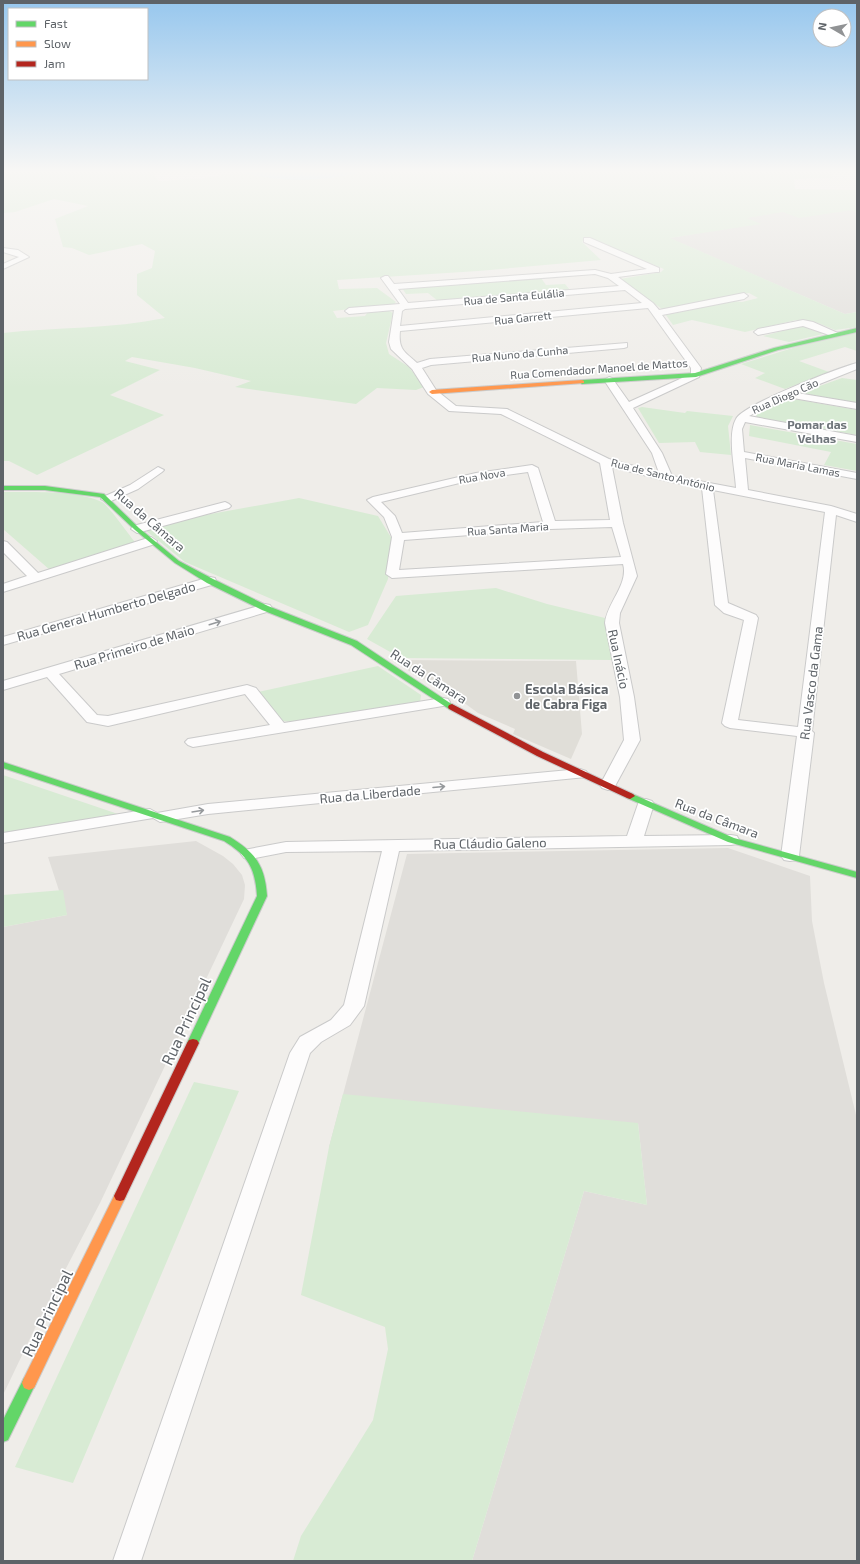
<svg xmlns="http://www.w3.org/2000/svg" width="860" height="1564" viewBox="0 0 860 1564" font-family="'Exo 2',sans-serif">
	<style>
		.industrial { fill: #e0deda }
		.education { fill: #e0ded8 }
		.green { fill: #d8ebd4 }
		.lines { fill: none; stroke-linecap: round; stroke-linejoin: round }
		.river { fill: #bee4f8; fill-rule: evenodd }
		.street-casing { stroke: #cacaca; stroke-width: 2 }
		.fast-casing { stroke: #cbcbcb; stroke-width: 2 }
		.slow-casing { stroke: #cbcbcb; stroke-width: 2 }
		.jam-casing { stroke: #cbcbcb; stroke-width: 2 }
		.street { fill: #fdfcfc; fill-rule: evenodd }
		.fast { fill: #63d668; fill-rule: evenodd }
		.slow { fill: #ff974d; fill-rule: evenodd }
		.jam { fill: #b3261e; fill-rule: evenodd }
		.oneway { stroke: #96999c }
		.poi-dot { fill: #919395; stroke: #fff; stroke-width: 1.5 }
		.labels { text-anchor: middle; stroke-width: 3.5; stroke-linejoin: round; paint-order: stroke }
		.far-street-label { font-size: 11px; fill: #5e6368; stroke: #fff }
		.far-neighbourhood-label { font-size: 12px; font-weight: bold; fill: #6f757a; stroke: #fff }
		.street-label { font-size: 13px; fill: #5e6368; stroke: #fff }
		.poi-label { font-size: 13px; font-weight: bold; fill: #5e6368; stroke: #fff; text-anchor: start }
		.near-street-label { font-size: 16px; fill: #5e6368; stroke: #fff }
	</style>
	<rect width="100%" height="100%" fill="#efede9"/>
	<path class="industrial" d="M 777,209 L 852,210 L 857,212 L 857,312 L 845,314 L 669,238 L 749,225 L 727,216 Z
		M 196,841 L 223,856 L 233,864 L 242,875 L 245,885 L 244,899 L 100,1203 L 36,1326 L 3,1395 L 3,927 L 67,915 L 48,857 Z
		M 728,848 L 810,876 L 812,921 L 824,983 L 857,1119 L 857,1561 L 472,1561 L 584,1191 L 647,1205 L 638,1123 L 329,1147 L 407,854 Z"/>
	<path class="education" d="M 393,660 L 576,661 L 582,734 L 571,759 L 513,734 L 515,729 L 478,713 L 433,680 L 421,679 Z"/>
	<path class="green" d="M 3,170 L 152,170 L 158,181 L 199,179 L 244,171 L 242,170 L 828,170 L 833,178 L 794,179 L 795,189 L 857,190 L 857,212 L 852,210 L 799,218 L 783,212 L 747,218 L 761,224 L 670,238 L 845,314 L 857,312 L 857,327 L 835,330 L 818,323 L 796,320 L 745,332 L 692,320 L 673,325 L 666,315 L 734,301 L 742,302 L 758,298 L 749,293 L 662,309 L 620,279 L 661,272 L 664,269 L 587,238 L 582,242 L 601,260 L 478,271 L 337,280 L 339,289 L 377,288 L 396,302 L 394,304 L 333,311 L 337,318 L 365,316 L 368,312 L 389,311 L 393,313 L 386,343 L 389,354 L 409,367 L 424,387 L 416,390 L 377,388 L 356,404 L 235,387 L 251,381 L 195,368 L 132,357 L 125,361 L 160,370 L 110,395 L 164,415 L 37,475 L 9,461 L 3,461 L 3,333 C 57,327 112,329 165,318 L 137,295 L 137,274 L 152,268 L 155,251 L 142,244 L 89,255 L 72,248 L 63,247 L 55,219 L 88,206 L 54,199 L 15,212 L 3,213 Z
		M 541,278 L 546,285 L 565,284 L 570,290 L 438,301 L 428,293 L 406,294 L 402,288 Z
		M 801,326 L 806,326 L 823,334 L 789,342 L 763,336 Z
		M 857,333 L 857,351 L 845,347 L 799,361 L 829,372 L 785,389 L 755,378 L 765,373 L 741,364 L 796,347 Z
		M 842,378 L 857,380 L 857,403 L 806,394 L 803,392 Z
		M 788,398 L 857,410 L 857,435 L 757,417 L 756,415 Z
		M 642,407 L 685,413 L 687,411 L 733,416 L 728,426 L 731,455 L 700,452 L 695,442 L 659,443 L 638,408 Z
		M 750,425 L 857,444 L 857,471 L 824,465 L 831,452 L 749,436 Z
		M 3,492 C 31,492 77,490 102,502 C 108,505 129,535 135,542 L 50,570 L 3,529 Z
		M 299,498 L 378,516 L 392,539 L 388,579 L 368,625 L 349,632 L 185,562 L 145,530 L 183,519 Z
		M 496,588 L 547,604 L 605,618 L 612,660 L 401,658 L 367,639 L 396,596 Z
		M 378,666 L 421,695 L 420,703 L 294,722 L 282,721 L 258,692 Z
		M 3,775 L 118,814 L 3,833 Z
		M 63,890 L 67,915 L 3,927 L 3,895 Z
		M 194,1082 L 239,1091 L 73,1483 L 15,1467 Z
		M 343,1094 L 638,1123 L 647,1205 L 584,1191 L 472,1561 L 293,1561 L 301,1536 L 373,1420 L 388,1349 L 385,1327 L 301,1295 L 329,1147 Z"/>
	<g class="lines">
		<path class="river" d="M 243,170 L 359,170 L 358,173 C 321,182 281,182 244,173 Z"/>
		<defs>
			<path id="street" d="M 584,238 L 590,238 L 659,268 L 659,272 L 656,272 L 618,277 L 653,303 L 659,310 L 744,293 L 748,296 L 744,299 L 662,315 L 701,368 L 699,377 L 633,408 L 662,453 L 672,476 L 736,488 C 735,469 727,435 736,419 C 742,405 838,368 857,363 L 857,369 L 797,393 L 857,403 L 857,409 L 787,397 L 749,416 L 857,436 L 857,442 L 745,422 L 742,429 L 744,452 L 857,473 L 857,479 L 745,458 L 748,490 L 831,506 L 857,514 L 857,522 L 836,515 L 812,731 L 814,733 L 799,856 L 796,860 L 790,861 L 784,860 L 781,856 L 797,736 L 730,728 L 725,726 L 722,723 L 744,620 L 724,613 L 715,605 L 702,488 L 667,481 L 612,467 L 623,523 L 637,576 L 620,613 L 619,623 L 634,697 L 640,740 L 614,788 L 608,790 L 602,788 L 600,785 L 624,740 L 620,697 L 605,623 C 607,603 629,584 623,564 L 392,578 L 386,574 L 392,537 L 384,517 L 367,500 L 373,497 L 476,473 L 532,465 L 538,468 L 555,521 L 610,520 L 600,463 L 501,414 L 449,411 L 428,394 L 412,369 L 391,349 L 389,342 L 394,310 L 349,314 L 345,311 L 349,308 L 400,304 L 381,278 L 385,276 L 388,276 L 394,284 L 595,270 L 611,274 L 647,269 L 584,242 ZM 595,274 L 608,278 L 619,286 L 408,303 L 398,289 ZM 625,290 L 642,303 L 400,326 L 402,311 L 405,309 ZM 648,308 L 691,368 L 691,374 L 629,402 L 612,378 L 609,377 L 604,380 L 652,453 L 659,473 L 609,459 L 507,409 L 456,406 L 436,390 L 422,368 L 431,365 L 624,348 L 627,347 L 627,343 L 430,359 L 417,363 C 405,352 398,350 400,331 ZM 528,472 L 543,522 L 402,533 L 395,516 L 381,502 L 476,479 ZM 713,490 L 825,512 L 798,727 L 738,720 L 758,618 L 756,615 L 728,603 ZM 612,527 L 621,557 L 399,570 L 404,540 L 550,529 Z
				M 3,248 L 18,250 L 29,257 L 3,269 L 3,264 L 19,257 L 3,252 Z
				M 803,320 L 813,322 L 840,334 L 835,337 L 803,326 L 758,335 L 754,332 L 758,329 Z
				M 158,467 L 164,470 L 162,472 L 138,489 L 111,501 L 107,502 L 101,499 L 103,497 L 130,485 Z
				M 225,502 L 229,504 L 231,506 L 229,508 L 137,533 L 131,529 L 133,526 Z
				M 151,537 L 157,541 L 155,544 L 3,592 L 3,584 L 27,576 L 3,552 L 3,541 L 7,542 L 38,573 Z
				M 210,577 L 215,578 L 216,581 L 215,584 L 3,645 L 3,637 Z
				M 265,604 L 270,605 L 272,608 L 270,611 L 59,674 L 97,715 L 108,716 L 247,685 L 256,688 L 284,723 L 443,698 L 448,699 L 450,702 L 448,705 L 443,706 L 193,747 L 188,745 L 185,742 L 188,739 L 270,725 L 245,694 L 108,726 L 87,722 L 47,677 L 3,690 L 3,681 Z
				M 580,769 L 586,771 L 588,774 L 586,777 L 208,814 L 160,822 L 153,818 L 3,843 L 3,833 L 150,809 L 157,813 L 208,804 Z
				M 646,799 L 652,801 L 654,804 L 644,836 L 731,835 L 737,836 L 739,840 L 737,844 L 731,845 L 399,851 L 364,1006 L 350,1025 L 321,1042 L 310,1053 L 141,1561 L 113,1561 L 290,1053 L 300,1037 L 331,1020 L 344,1005 L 382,851 L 286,852 L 250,859 L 244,858 L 241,854 L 244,850 L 286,842 L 627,836 L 638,804 L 640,801 Z"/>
			<path id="fast" d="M 857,328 L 857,332 L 778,350 L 696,377 L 582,384 L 579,382 L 582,380 L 695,373 L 774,348 Z
				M 3,486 L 45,486 L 104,494 L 139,528 L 179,561 L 213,579 L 268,606 L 357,641 L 456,707 L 455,709 L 449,709 L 351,645 L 262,610 L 207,583 L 175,563 L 135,530 L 100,497 L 45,490 L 3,490 Z
				M 3,762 L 230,837 C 256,853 265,866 267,896 L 197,1046 L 193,1047 L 189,1046 L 187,1043 L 257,896 C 255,867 248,856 224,841 L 3,768 Z
				M 630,793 L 734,838 L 857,872 L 857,878 L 728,842 L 627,798 L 625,796 L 627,794 Z
				M 29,1376 L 34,1378 L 36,1383 L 8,1440 L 3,1442 L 3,1420 L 24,1378 Z"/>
			<path id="slow" d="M 582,380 L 584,381 L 584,383 L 432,394 L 429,392 L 432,390 Z
				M 120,1191 L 124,1192 L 126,1196 L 34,1388 L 29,1390 L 24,1388 L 22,1383 L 24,1378 L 116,1192 Z"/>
			<path id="jam" d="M 452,704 L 543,752 L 633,794 L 635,796 L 630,799 L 627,798 L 537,756 L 449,709 L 448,707 L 449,705 Z
				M 193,1039 L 197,1040 L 199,1043 L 126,1196 L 124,1200 L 120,1201 L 116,1200 L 114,1196 L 187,1043 L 189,1040 Z"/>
		</defs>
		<use href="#street" class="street-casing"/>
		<use href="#fast" class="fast-casing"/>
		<use href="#slow" class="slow-casing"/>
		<use href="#jam" class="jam-casing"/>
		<use href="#street" class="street"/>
		<use href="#fast" class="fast"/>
		<use href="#slow" class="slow"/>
		<use href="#jam" class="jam"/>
	</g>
	<defs><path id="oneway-shaft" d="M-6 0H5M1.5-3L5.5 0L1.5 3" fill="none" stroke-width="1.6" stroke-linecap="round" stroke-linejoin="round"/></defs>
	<g class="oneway">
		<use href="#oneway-shaft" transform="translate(215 623) rotate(-17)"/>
		<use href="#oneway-shaft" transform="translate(439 787) rotate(-5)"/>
		<use href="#oneway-shaft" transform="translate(198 811) rotate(-9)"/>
	</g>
	<linearGradient id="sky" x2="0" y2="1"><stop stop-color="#97c7ee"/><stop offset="0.44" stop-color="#f8f7f5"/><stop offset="1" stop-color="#f8f7f5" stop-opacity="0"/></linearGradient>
	<rect width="860" height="389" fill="url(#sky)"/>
	<circle class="poi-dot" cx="517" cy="696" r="4"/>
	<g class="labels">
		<g class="far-street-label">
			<text transform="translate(514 297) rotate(-5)" y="4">Rua de Santa Eulália</text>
			<text transform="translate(523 318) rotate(-6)" y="4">Rua Garrett</text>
			<text transform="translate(520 354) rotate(-5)" y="4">Rua Nuno da Cunha</text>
			<text transform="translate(599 369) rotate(-4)" y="4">Rua Comendador Manoel de Mattos</text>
			<text transform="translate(785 396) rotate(-24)" y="4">Rua Diogo Cão</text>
			<text transform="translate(798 465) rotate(11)" y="4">Rua Maria Lamas</text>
			<text transform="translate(663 475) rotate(14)" y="4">Rua de Santo António</text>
			<text transform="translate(482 476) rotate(-10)" y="4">Rua Nova</text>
			<text transform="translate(508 529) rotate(-4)" y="4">Rua Santa Maria</text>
		</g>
		<g class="far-neighbourhood-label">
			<text x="817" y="429">Pomar das<tspan x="817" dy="14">Velhas</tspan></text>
		</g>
		<g class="street-label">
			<text transform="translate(150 520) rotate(41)" y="5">Rua da Câmara</text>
			<text transform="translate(106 611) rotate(-16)" y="5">Rua General Humberto Delgado</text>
			<text transform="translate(134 647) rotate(-17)" y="5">Rua Primeiro de Maio</text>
			<text transform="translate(619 659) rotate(78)" y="5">Rua Inácio</text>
			<text transform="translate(429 676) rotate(33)" y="5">Rua da Câmara</text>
			<text transform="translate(811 683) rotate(-83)" y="5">Rua Vasco da Gama</text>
			<text transform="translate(370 794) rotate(-5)" y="5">Rua da Liberdade</text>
			<text transform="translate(717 818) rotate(21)" y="5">Rua da Câmara</text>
			<text transform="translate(490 843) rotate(-1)" y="5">Rua Cláudio Galeno</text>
		</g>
		<g class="poi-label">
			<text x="525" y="694">Escola Básica<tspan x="525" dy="15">de Cabra Figa</tspan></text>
		</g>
		<g class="near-street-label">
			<text transform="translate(186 1021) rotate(-65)" y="6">Rua Principal</text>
			<text transform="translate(47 1313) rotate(-64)" y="6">Rua Principal</text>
		</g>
	</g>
	<rect width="860" height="1564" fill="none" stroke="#5e6368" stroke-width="8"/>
	<rect x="8" y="8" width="140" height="72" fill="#ffffff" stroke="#bfc1c3"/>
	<rect x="16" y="21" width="20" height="6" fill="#63d668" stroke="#bfc1c3"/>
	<text x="44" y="28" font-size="12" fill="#5e6368">Fast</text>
	<rect x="16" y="41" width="20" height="6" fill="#ff974d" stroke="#bfc1c3"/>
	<text x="44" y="48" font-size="12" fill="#5e6368">Slow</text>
	<rect x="16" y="61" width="20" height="6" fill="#b3261e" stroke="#bfc1c3"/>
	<text x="44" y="68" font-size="12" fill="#5e6368">Jam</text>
	<g transform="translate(832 28) rotate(279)"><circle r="19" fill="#ffffff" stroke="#bfc1c3"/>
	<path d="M0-3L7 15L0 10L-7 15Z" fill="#919395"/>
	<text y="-6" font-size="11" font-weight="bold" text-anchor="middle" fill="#5e6368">N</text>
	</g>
</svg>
